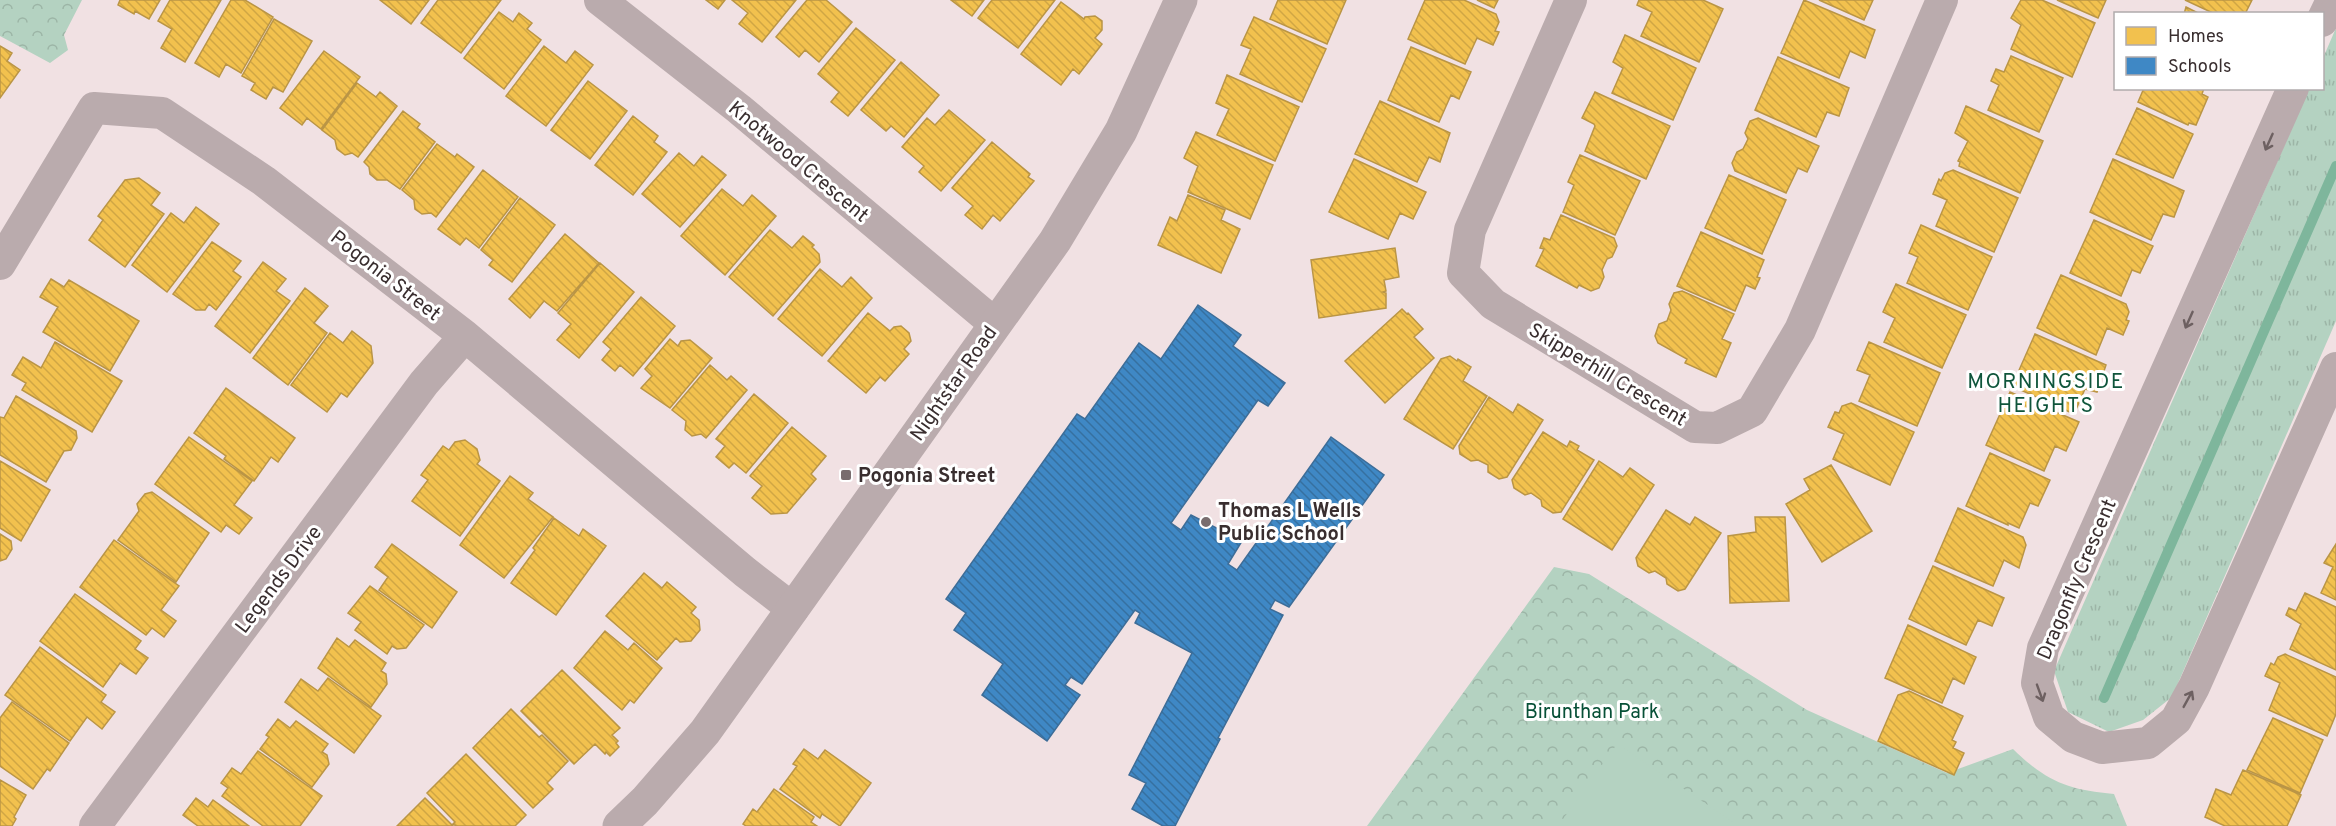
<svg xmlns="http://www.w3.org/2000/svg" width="2336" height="826" viewBox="0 0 2336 826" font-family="Overpass,sans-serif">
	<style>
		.grass { fill: url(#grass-tufts) }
		.forest { fill: url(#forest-crowns) }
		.garden { fill: #b4d2c1 }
		.homes { fill: url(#homes-back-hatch); stroke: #ba9545; stroke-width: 1.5 }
		.schools { fill: url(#schools-back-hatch); stroke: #3d6d98; stroke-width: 1.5 }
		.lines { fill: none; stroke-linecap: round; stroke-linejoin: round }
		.stream { stroke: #7eb69c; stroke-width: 10 }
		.minor { stroke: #baabad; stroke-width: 32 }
		.tertiary { stroke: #baabad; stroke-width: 33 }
		.oneway { stroke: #6d6061 }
		.poi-dot { fill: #796d6e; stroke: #fff; stroke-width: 2 }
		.labels { text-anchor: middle; stroke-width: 6; stroke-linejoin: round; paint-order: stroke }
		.street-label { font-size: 20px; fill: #392e2f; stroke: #fff }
		.poi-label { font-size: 20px; font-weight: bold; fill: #392e2f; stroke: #fff; text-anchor: start }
		.park-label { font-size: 20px; fill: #075037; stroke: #fff }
		.neighbourhood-label { font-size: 21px; letter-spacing: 1.5px; fill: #0f553b; stroke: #fff }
	</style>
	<defs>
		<pattern id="grass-tufts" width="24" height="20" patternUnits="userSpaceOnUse" patternTransform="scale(1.5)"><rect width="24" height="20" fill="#b4d2c1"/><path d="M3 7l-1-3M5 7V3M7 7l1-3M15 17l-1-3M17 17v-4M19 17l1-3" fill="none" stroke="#9cb5a6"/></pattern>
		<pattern id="forest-crowns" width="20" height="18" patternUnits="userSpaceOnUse" patternTransform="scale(1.5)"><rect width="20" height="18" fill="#b4d2c1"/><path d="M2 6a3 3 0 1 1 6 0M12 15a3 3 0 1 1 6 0" fill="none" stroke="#9cb5a6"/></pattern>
		<pattern id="homes-back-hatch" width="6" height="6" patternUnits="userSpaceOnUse" patternTransform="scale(1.5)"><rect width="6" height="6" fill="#f2c14e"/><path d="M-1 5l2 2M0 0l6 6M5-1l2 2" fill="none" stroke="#d0a644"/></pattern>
		<pattern id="schools-back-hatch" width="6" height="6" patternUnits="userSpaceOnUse" patternTransform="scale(1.5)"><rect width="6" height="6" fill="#3f88c5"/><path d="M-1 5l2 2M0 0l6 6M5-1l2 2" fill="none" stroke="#3670a0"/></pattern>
	</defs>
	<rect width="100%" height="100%" fill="#f1e1e3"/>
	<path class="grass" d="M 2336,28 L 2336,321 L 2172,697 L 2143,720 L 2109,732 L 2068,712 L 2054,671 L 2309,89 L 2322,88 L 2323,58 Z"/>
	<path class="forest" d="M 0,0 L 82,0 L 64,35 L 68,50 L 50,63 L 0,36 Z
		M 1554,567 L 1589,574 L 1807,710 L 1947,773 L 2013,749 C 2047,782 2068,790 2114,794 L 2127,826 L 1367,826 Z"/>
	<path class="garden" d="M 1617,744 L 1739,826 L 1558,826 Z"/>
	<path class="homes" d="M 120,0 L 160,0 L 149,19 L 135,11 L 134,14 L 118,5 Z
		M 170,0 L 221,0 L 185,62 L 161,48 L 172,29 L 158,21 Z
		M 231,0 L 245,0 L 273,17 L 241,73 L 226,64 L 219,77 L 195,63 Z
		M 380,0 L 429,0 L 411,24 Z
		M 438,0 L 501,0 L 461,53 L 421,23 Z
		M 706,0 L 725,0 L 718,9 Z
		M 732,0 L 796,0 L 762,42 L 739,24 L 748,13 Z
		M 807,0 L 826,0 L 852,22 L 819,62 L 805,50 L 799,57 L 776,37 Z
		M 951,0 L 984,0 L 972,16 Z
		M 992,0 L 1055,0 L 1018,48 L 978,18 Z
		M 1278,0 L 1346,0 L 1327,44 L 1270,19 Z
		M 1425,0 L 1464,0 L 1496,14 L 1499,22 L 1495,31 L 1499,32 L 1493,45 L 1477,38 L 1465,64 L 1408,39 Z
		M 1477,0 L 1498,0 L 1494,8 Z
		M 1639,0 L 1703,0 L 1723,9 L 1699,62 L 1641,36 L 1652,12 L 1637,5 Z
		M 1804,0 L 1875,30 L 1865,58 L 1850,51 L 1839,78 L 1781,53 Z
		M 1819,0 L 1873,0 L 1864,20 Z
		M 2021,0 L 2042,0 L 2095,23 L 2072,77 L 2011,49 L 2021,25 L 2011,18 Z
		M 2057,0 L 2106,0 L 2098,18 Z
		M 2185,0 L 2252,0 L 2245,14 L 2215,14 Z
		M 1061,2 L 1084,19 L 1085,17 L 1095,16 L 1102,21 L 1102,30 L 1095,38 L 1102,44 L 1079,74 L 1073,69 L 1061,85 L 1021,54 Z
		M 2186,7 L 2200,14 L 2184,14 Z
		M 499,12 L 513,22 L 519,13 L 532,23 L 527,29 L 541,40 L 504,89 L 464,58 Z
		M 1254,17 L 1326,49 L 1302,102 L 1240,74 L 1251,49 L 1241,45 Z
		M 274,19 L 312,41 L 283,92 L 273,87 L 266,99 L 251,90 L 255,83 L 242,76 Z
		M 856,28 L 895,60 L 848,116 L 831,102 L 839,92 L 818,74 Z
		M 1625,35 L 1696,68 L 1673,120 L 1612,93 L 1623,68 L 1613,62 Z
		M 0,46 L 12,53 L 7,61 L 20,70 L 0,98 Z
		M 544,46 L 566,63 L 575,51 L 593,65 L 546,126 L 506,96 Z
		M 1411,47 L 1471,72 L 1459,99 L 1451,95 L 1439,122 L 1388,100 Z
		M 324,51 L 360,77 L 321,129 L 307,118 L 302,125 L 280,108 Z
		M 2011,56 L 2063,78 L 2039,132 L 1988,110 L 1999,85 L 1991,81 L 1996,69 L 2004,72 Z
		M 1778,57 L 1849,88 L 1839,116 L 1827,112 L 1816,137 L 1755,110 Z
		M 901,62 L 939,95 L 904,137 L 891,126 L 886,131 L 861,110 Z
		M 1227,75 L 1299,107 L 1275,161 L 1217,135 L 1229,109 L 1216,103 Z
		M 588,81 L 627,111 L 590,159 L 551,130 Z
		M 357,83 L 376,97 L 380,92 L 397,106 L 358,157 L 352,153 L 345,155 L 337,149 L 335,140 L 322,130 Z
		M 2144,88 L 2204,88 L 2202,94 L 2208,97 L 2196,125 L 2189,123 L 2188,125 L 2138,102 Z
		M 1595,92 L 1670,126 L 1646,179 L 1585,151 L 1595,126 L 1594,124 L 1582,118 Z
		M 1380,101 L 1450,133 L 1440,162 L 1429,157 L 1417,182 L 1355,154 Z
		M 1966,106 L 2043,141 L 2020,193 L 1959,166 L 1960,162 L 1958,161 L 1968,141 L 1955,133 Z
		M 2137,108 L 2193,134 L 2173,178 L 2116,154 Z
		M 949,110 L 985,140 L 941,191 L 919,172 L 924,166 L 902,147 L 927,118 L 935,125 Z
		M 403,111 L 420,124 L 417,128 L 435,142 L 400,189 L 387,180 L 377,180 L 370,174 L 369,167 L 364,162 Z
		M 633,116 L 658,136 L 654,142 L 667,152 L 633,195 L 595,165 Z
		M 1758,118 L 1819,146 L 1807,172 L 1798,168 L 1786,193 L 1735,171 L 1732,163 L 1737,152 L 1743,149 L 1748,139 L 1745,133 L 1750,121 Z
		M 1196,132 L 1273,165 L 1250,219 L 1188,192 L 1198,166 L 1184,158 Z
		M 992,142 L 1030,174 L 1028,177 L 1034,181 L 1000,221 L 993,215 L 982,229 L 965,215 L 973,206 L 952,188 Z
		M 437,144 L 455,157 L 457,154 L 474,167 L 436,217 L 431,213 L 422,214 L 415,209 L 414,200 L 402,190 Z
		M 679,153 L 694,166 L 702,156 L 726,175 L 680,227 L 642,194 Z
		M 1580,155 L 1640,181 L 1615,235 L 1563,212 L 1574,185 L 1568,182 Z
		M 1354,159 L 1426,192 L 1413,219 L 1400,213 L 1388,239 L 1329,212 Z
		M 2113,159 L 2184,191 L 2174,217 L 2163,214 L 2151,240 L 2090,212 Z
		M 483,170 L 518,197 L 479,248 L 466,238 L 460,245 L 438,229 Z
		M 1953,170 L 2018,198 L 1994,252 L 1936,226 L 1947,200 L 1933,194 L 1939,179 L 1941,181 L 1945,173 Z
		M 1729,175 L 1786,200 L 1762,254 L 1705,228 Z
		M 139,178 L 160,193 L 151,205 L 164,214 L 125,267 L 89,240 L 103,220 L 98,216 L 125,180 Z
		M 722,189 L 743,206 L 752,195 L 776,216 L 725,275 L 681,236 Z
		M 1188,195 L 1225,210 L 1221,220 L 1240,229 L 1221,273 L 1158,245 L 1170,217 L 1177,221 Z
		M 520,198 L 555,225 L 512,282 L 489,265 L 493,260 L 481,250 Z
		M 196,207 L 219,224 L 167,292 L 132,265 L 171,213 L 184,223 Z
		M 1561,215 L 1614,238 L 1617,246 L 1612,257 L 1607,259 L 1602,270 L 1604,277 L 1599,288 L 1591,291 L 1579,285 L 1577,288 L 1536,266 L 1544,249 L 1540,248 L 1544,238 L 1550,240 Z
		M 2094,220 L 2153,246 L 2140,273 L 2132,270 L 2121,296 L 2070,273 Z
		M 1921,225 L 1992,257 L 1968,310 L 1907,283 L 1918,257 L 1909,253 Z
		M 770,230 L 792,248 L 803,236 L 814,245 L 812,247 L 819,254 L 820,262 L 773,316 L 729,277 Z
		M 1701,232 L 1764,260 L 1757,277 L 1760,278 L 1755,289 L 1746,285 L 1735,311 L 1677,286 Z
		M 565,234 L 599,263 L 557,311 L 544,301 L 530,318 L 509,299 Z
		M 212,242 L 241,261 L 233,271 L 241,277 L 216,310 L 209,304 L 205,310 L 196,310 L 173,294 Z
		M 1395,248 L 1399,277 L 1384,280 L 1386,291 L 1383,292 L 1386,293 L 1386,308 L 1319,318 L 1311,260 Z
		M 263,262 L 286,279 L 276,291 L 290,301 L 250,353 L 215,326 Z
		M 600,263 L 634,292 L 579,358 L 557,340 L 571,324 L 558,313 Z
		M 820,269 L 842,287 L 851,277 L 872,298 L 822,356 L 778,319 Z
		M 2061,275 L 2126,304 L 2129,312 L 2126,320 L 2129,321 L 2123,335 L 2107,328 L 2096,355 L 2037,328 Z
		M 51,279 L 64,287 L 69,280 L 139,321 L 110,371 L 43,332 L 58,307 L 40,297 Z
		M 1896,284 L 1966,315 L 1942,368 L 1884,342 L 1895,318 L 1883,312 Z
		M 305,288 L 328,306 L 314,323 L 327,333 L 288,385 L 253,358 Z
		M 1682,291 L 1734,314 L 1722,339 L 1731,343 L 1716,377 L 1685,363 L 1687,359 L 1658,343 L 1655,336 L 1659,324 L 1667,321 L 1671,310 L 1669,304 L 1674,293 Z
		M 641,297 L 675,326 L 633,376 L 620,365 L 615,371 L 602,360 L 611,349 L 603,342 Z
		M 1402,309 L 1407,314 L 1408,313 L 1423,329 L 1414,337 L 1434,358 L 1385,403 L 1345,361 Z
		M 868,313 L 890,331 L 894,327 L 901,326 L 909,333 L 911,341 L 904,349 L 909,354 L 885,381 L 880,377 L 866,393 L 828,361 Z
		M 352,331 L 371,346 L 373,363 L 347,397 L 341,393 L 327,412 L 291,385 L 330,333 L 343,343 Z
		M 2035,334 L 2106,365 L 2097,392 L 2085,389 L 2074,414 L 2012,386 Z
		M 670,339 L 678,346 L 681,341 L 690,340 L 712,358 L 670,408 L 641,388 L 652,376 L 645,369 Z
		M 55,342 L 122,381 L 92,432 L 22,390 L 26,383 L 12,375 L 23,357 L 41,368 Z
		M 1869,342 L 1940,373 L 1917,426 L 1859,401 L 1870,375 L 1857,370 Z
		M 1450,356 L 1457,361 L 1458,359 L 1471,367 L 1463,381 L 1487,396 L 1453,449 L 1404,419 L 1441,359 Z
		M 710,365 L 727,380 L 731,376 L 747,390 L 706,438 L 701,434 L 692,436 L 685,430 L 686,421 L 672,410 Z
		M 226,388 L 295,438 L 278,462 L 271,457 L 254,481 L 224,459 L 226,456 L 194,433 Z
		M 2010,392 L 2079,422 L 2066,451 L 2055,446 L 2044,471 L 1986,445 Z
		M 754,394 L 788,423 L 746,473 L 734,463 L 729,468 L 716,457 L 725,446 L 716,439 Z
		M 16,396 L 76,431 L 77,438 L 71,450 L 64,451 L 46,482 L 0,455 L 0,417 L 4,418 Z
		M 1489,397 L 1513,413 L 1518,404 L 1543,420 L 1507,477 L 1499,479 L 1488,472 L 1488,465 L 1478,460 L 1471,461 L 1460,454 L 1459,446 Z
		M 1851,403 L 1914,432 L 1890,485 L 1833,459 L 1844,434 L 1828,427 L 1835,412 L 1839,413 L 1842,406 Z
		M 792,427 L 826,456 L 811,474 L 816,479 L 787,513 L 771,514 L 752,498 L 762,486 L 750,476 Z
		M 1543,432 L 1567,447 L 1570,441 L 1579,446 L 1577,450 L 1594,460 L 1561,512 L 1553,513 L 1542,506 L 1541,500 L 1531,493 L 1525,495 L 1514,488 L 1512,480 Z
		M 189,437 L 252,481 L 234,505 L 252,518 L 239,534 L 226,525 L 221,532 L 155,484 Z
		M 465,440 L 477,449 L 480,460 L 477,464 L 500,481 L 460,536 L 412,501 L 428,480 L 421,475 L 443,446 L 449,450 L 455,442 Z
		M 1990,453 L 2050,480 L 2038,506 L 2030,503 L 2019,528 L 2008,523 L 2008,525 L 1966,506 Z
		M 0,461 L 50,490 L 21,541 L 0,528 Z
		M 1599,461 L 1623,477 L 1630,468 L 1654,485 L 1612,550 L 1563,519 Z
		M 1831,465 L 1872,531 L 1822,562 L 1786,504 L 1810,490 L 1804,479 Z
		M 510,476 L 533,493 L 528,499 L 553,517 L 504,578 L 460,545 Z
		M 152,492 L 209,533 L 176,582 L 118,540 L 139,511 L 137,504 L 145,494 Z
		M 1958,508 L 2023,537 L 2026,545 L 2019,568 L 2004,560 L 1993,586 L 1935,561 Z
		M 1666,510 L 1690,525 L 1695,517 L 1721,533 L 1685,589 L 1678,591 L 1667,584 L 1666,578 L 1655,571 L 1649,573 L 1638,566 L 1636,558 Z
		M 1755,517 L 1785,517 L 1789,601 L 1730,603 L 1728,536 L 1756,532 Z
		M 554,518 L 579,536 L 583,529 L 606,546 L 556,615 L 511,583 L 535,550 L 533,548 Z
		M 0,534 L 11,541 L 12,549 L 6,559 L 0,561 Z
		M 114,540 L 179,586 L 161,610 L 176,621 L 164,637 L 152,628 L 146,635 L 80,587 Z
		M 392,544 L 457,592 L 432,628 L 379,590 L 388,577 L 375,567 Z
		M 2336,544 L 2336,600 L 2321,593 L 2333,567 L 2324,563 Z
		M 1933,566 L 2004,598 L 1992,626 L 1978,620 L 1966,645 L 1909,619 Z
		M 644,573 L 662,588 L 667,582 L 696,607 L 691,613 L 699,620 L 700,630 L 691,641 L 680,642 L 676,638 L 657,660 L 606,616 Z
		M 370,586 L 424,625 L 406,648 L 397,649 L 392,646 L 387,654 L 355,630 L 361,622 L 348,613 Z
		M 2305,593 L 2336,607 L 2336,670 L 2290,649 L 2301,624 L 2286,615 L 2289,608 L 2296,611 Z
		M 75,594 L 141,641 L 135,649 L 148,658 L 136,674 L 120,663 L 103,687 L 40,641 Z
		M 1908,625 L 1976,657 L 1964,684 L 1953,678 L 1942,703 L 1885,678 Z
		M 605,631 L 628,650 L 634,643 L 662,668 L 634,703 L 630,700 L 622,710 L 574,668 Z
		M 337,638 L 349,647 L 355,640 L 386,663 L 381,671 L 386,674 L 387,684 L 371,707 L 318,668 Z
		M 40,647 L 106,695 L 101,702 L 115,712 L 102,729 L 87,717 L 70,741 L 5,695 Z
		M 2285,654 L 2336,677 L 2336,714 L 2327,736 L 2269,710 L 2280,683 L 2265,676 L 2271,663 L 2274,665 L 2278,657 Z
		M 562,670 L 620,728 L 612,735 L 618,741 L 616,743 L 619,747 L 610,756 L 606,752 L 605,754 L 595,744 L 574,764 L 521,711 Z
		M 328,678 L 381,716 L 354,753 L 285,702 L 301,679 L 318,691 Z
		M 1909,691 L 1963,716 L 1952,740 L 1956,742 L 1953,748 L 1964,753 L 1954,775 L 1878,741 L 1898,695 Z
		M 12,702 L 69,743 L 50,771 L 47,769 L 33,789 L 0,766 L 0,718 Z
		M 511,709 L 539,737 L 542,735 L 568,761 L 547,783 L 553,789 L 533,808 L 473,748 Z
		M 2273,718 L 2323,740 L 2300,793 L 2247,770 Z
		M 278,719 L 290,728 L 296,721 L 328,744 L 322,752 L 327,755 L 329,764 L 312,787 L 260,749 L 269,737 L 266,735 Z
		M 804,749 L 818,759 L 825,750 L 871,783 L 840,826 L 822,814 L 820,818 L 780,789 L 797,766 L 793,764 Z
		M 258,751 L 322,796 L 300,826 L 263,826 L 222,796 L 228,788 L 221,783 L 232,768 L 241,774 Z
		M 466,754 L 526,815 L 515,826 L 456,826 L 453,824 L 455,822 L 427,793 Z
		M 2243,770 L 2301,795 L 2287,826 L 2225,826 L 2205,817 L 2216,789 L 2231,795 Z
		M 0,780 L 26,795 L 14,817 L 16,819 L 12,826 L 0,826 Z
		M 774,789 L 814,817 L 811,822 L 817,826 L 746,826 L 743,824 L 753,809 L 757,812 Z
		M 196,798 L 208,807 L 213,800 L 249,826 L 198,826 L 183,815 Z
		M 425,798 L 453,826 L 397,826 Z"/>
	<path class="schools" d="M 1198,305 L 1241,335 L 1233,346 L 1285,383 L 1268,406 L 1258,400 L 1171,523 L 1181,530 L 1191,515 L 1242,541 L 1228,564 L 1237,570 L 1331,437 L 1384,475 L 1289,607 L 1275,600 L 1270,609 L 1283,615 L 1218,738 L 1220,739 L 1175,826 L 1163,826 L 1132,809 L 1146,783 L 1129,775 L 1192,653 L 1135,623 L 1140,613 L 1135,610 L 1082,684 L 1071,677 L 1065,685 L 1080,695 L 1047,741 L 982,695 L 1003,664 L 954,630 L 966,613 L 946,599 L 1077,414 L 1085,419 L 1139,343 L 1161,359 Z"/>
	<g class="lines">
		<path class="stream" d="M 2104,698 L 2336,166"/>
		<path class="minor" d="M 600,0 L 739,109 L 995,324
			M 1571,0 L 1470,230 L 1463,273 L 1493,304 L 1695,427 L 1717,428 L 1752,411 L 1800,330 L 1942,0
			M 2322,21 L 2332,0
			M 2293,88 L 2043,648 L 2037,683 L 2049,717 L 2073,737 L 2102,748 L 2148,743 L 2176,720 L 2194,687 L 2336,368
			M 0,264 L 94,108 L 162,113 L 264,181 L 465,336 L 745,572 L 793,609
			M 95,826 L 424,383 L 465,336"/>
		<path class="tertiary" d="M 619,826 L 645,801 L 705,732 L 1055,241 L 1121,131 L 1181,0"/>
	</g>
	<defs><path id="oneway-shaft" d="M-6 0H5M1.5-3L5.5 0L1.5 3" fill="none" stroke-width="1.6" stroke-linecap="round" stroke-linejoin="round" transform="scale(1.5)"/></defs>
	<g class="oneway">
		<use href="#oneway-shaft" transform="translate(2269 142) rotate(114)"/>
		<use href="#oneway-shaft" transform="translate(2189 320) rotate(114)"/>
		<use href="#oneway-shaft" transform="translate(2040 693) rotate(70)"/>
		<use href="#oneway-shaft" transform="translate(2188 699) rotate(-61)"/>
	</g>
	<g class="poi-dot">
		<rect x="840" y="469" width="12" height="12" rx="3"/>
		<circle cx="1206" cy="522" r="6"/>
	</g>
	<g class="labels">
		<g class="street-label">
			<text transform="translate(799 161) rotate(40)" y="7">Knotwood Crescent</text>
			<text transform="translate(386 275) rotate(38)" y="7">Pogonia Street</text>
			<text transform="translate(1608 374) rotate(31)" y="7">Skipperhill Crescent</text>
			<text transform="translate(953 383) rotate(-55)" y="7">Nightstar Road</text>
			<text transform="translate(278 579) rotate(-53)" y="7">Legends Drive</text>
			<text transform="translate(2076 579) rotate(-67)" y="7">Dragonfly Crescent</text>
		</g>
		<g class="poi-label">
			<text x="858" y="482">Pogonia Street</text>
			<text x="1218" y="517">Thomas L Wells<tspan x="1218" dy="23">Public School</tspan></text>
		</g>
		<g class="park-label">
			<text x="1592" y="718">Birunthan Park</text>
		</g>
		<g class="neighbourhood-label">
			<text x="2046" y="388">MORNINGSIDE<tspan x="2046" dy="24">HEIGHTS</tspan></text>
		</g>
	</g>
	<rect x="2114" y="12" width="210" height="78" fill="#ffffff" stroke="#b0abac" stroke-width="1.5"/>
	<rect x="2126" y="27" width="30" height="18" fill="#f2c14e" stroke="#b0abac" stroke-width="1.5"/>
	<text x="2168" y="42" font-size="18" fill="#392e2f">Homes</text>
	<rect x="2126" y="57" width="30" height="18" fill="#3f88c5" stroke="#b0abac" stroke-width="1.5"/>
	<text x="2168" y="72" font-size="18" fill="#392e2f">Schools</text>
</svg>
